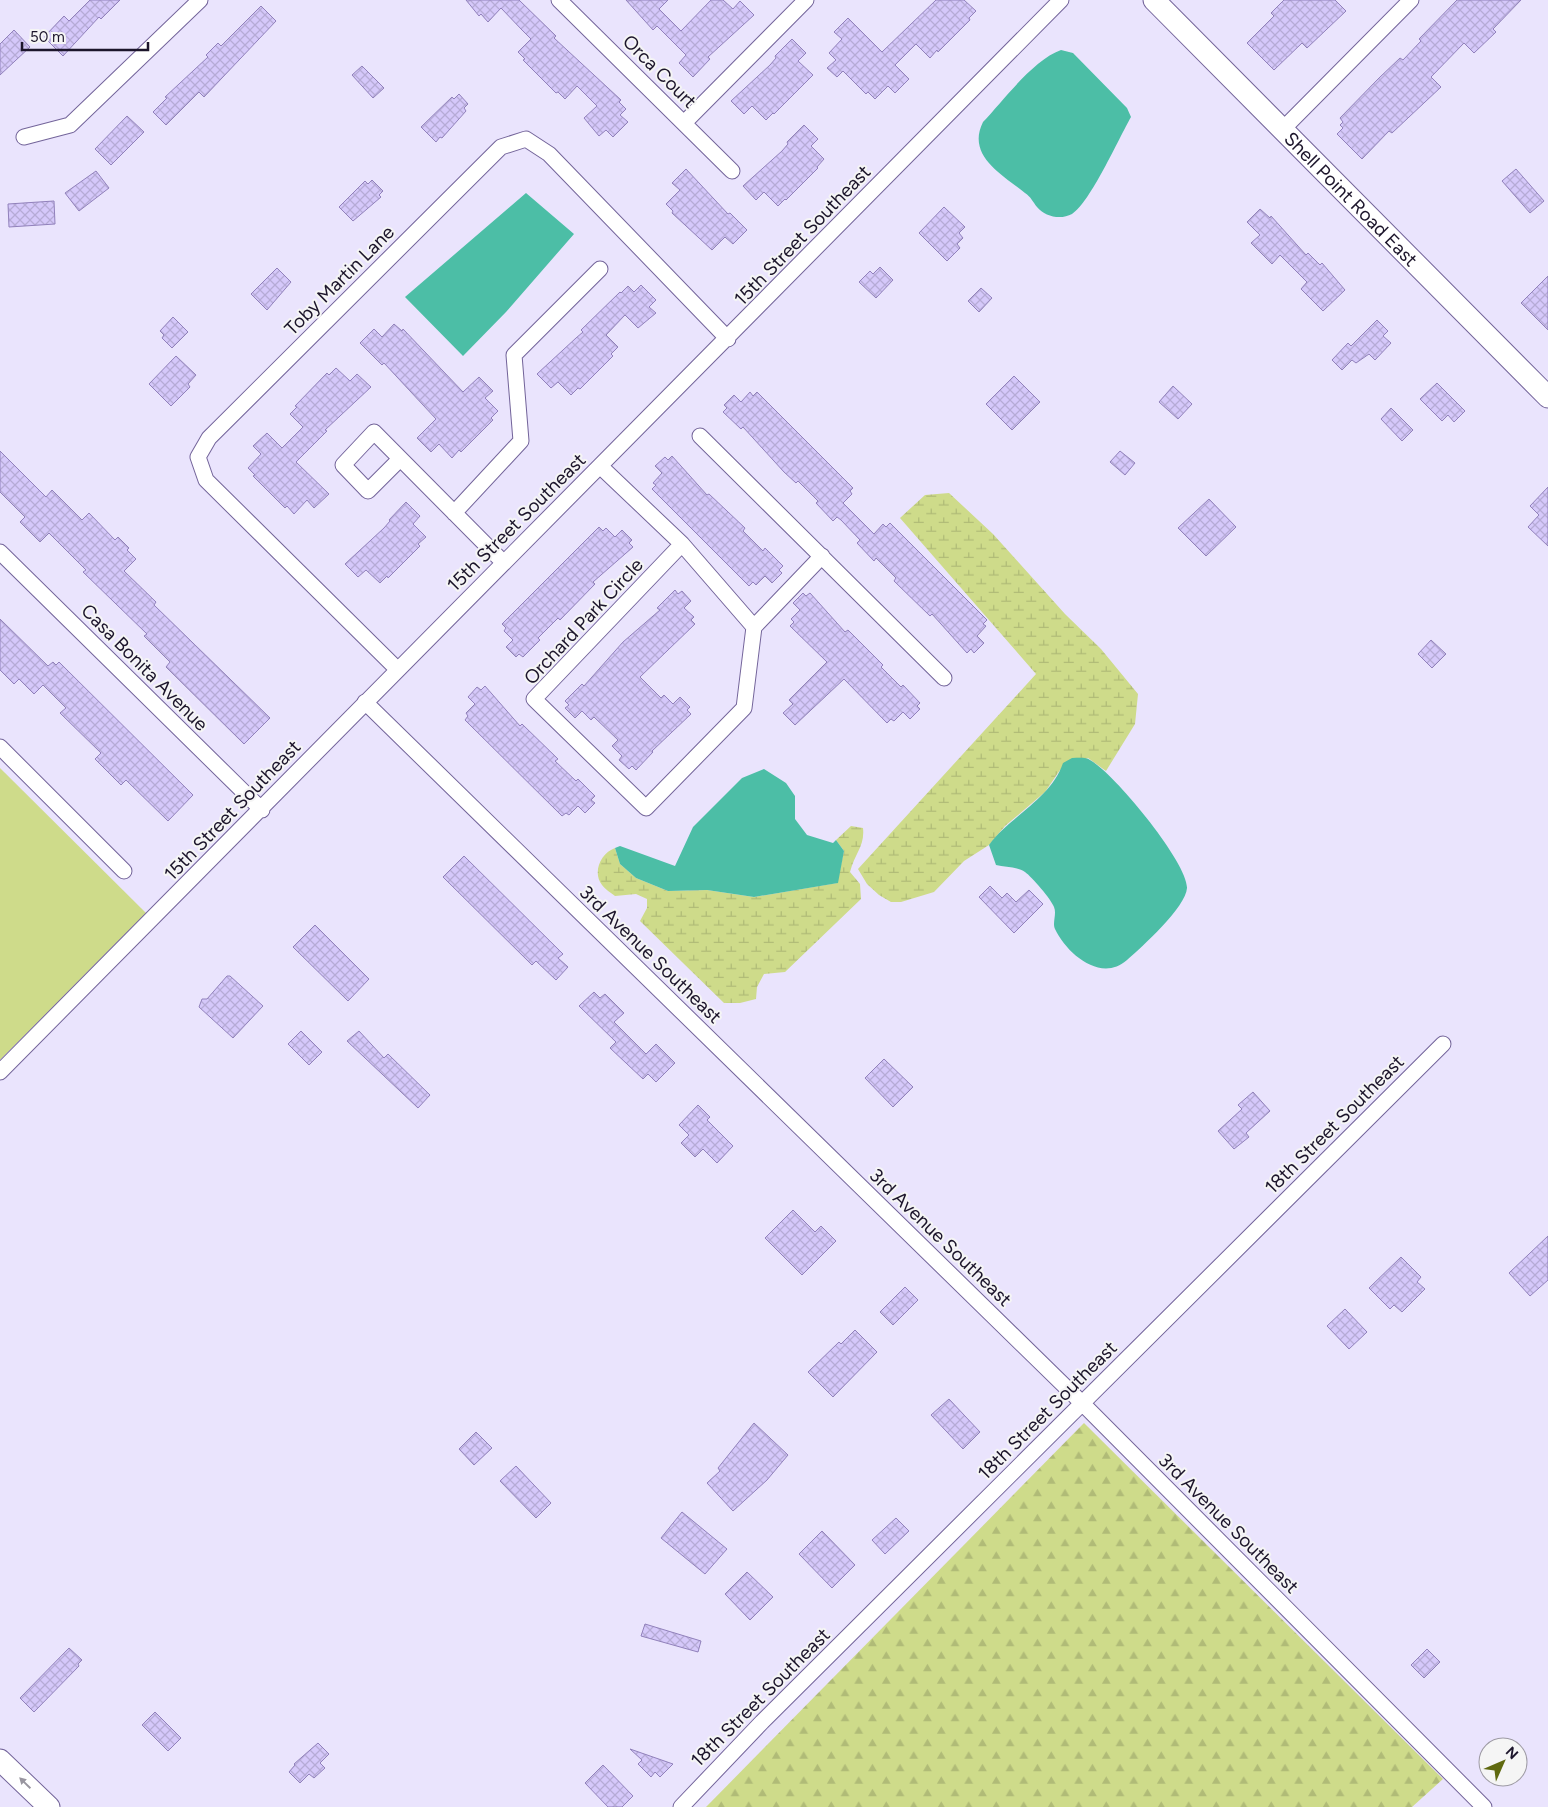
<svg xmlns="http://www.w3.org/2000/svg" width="1548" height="1807" viewBox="0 0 1548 1807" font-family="Figtree,sans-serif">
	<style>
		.grass { fill: #cedb8a }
		.forest { fill: url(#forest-firs) }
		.wetland { fill: url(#wetland-marsh) }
		.water { fill: #4cbea6 }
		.building { fill: url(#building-cross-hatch); stroke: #9181bb }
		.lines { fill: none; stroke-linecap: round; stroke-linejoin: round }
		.street-casing { stroke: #73649a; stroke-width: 17 }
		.secondary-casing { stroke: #73649a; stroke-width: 23 }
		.street { stroke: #fff; stroke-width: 15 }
		.secondary { stroke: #fff; stroke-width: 21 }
		.oneway { fill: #9996a0 }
		.labels { text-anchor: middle; stroke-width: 4; stroke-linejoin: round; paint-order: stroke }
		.street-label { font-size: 19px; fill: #1c152b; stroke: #f5f5f5 }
	</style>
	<defs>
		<pattern id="forest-firs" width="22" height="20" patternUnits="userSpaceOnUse" patternTransform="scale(1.25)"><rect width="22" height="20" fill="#cedb8a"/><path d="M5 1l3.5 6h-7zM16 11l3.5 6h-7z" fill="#b0bb77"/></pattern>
		<pattern id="wetland-marsh" width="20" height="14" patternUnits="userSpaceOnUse" patternTransform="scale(1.25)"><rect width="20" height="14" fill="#cedb8a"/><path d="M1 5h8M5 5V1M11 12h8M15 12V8" fill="none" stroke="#b0bb77"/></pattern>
		<pattern id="building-cross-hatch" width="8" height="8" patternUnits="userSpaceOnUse" patternTransform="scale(1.25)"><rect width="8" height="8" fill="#d5c8fa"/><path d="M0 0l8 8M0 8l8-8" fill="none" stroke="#b6abd6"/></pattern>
	</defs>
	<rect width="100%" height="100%" fill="#eae4fd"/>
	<path class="grass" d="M 0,768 L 146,913 L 0,1060 Z"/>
	<path class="forest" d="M 1084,1423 L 1443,1779 L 1412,1807 L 706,1807 Z"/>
	<path class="wetland" d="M 949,493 L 993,534 L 1065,614 L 1101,649 L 1138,694 L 1135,724 L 1106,771 L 1088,758 L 1060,770 L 1045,792 L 1005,826 L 989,845 L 964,861 L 934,892 L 901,902 L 891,902 L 879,895 L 867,884 L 858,869 L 1036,674 L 900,518 L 925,495 Z
		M 851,826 L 863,828 C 865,846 855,853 850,872 L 860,884 L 861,899 L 785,972 L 764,974 L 757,987 L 756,999 L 740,1003 L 724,1003 L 640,921 L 647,908 L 647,899 L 636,894 L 615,896 C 611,893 605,889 602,885 C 592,872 601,853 615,848 L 620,864 L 636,878 L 668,891 L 707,890 L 754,897 L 837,883 L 844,851 L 836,840 Z"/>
	<path class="water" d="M 1061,50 L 1073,53 L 1127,108 L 1131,117 C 1119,138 1090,203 1072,214 C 1061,220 1045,217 1037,207 C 1033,202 1031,197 1025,193 C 1003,175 966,156 983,122 C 1004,100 1033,60 1061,50 Z
		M 526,193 L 574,234 L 506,312 L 463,356 L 405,297 Z
		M 1072,758 C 1078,758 1086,757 1090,760 C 1114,773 1188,863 1187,888 C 1186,907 1142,947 1127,960 C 1101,983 1067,954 1055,929 C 1052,923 1057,914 1054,907 C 1051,899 1032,877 1025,872 C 1018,867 1005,867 996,865 L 989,845 C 1010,816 1051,799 1063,763 Z
		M 764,769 L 786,783 L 795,796 L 795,819 L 807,835 L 833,843 L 836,840 L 844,851 L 838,883 L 754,897 L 707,890 L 668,891 L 636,878 L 620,864 L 615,848 L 620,846 L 675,866 L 693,827 L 742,778 Z"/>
	<path class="building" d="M 90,0 L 120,0 L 101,19 L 99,17 L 63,56 L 44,37 L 64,16 L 69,21 Z
		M 466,0 L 519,0 L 556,36 L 554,38 L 621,100 L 619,102 L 626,109 L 620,115 L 628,122 L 613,137 L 606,130 L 599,136 L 584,118 L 597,106 L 577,86 L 565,99 L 558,92 L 556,93 L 523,60 L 525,59 L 518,52 L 531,39 L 522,30 L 501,8 L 488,22 L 481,14 L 479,16 Z
		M 626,0 L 668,0 L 659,9 L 681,31 L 711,0 L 723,0 L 733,9 L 740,1 L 754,15 L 708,57 L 710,59 L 693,77 L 679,63 L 686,55 L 657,26 L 653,30 Z
		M 936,0 L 964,0 L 976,11 L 969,18 L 970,20 L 938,52 L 937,50 L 930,58 L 916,44 L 895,65 L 909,79 L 895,93 L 888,86 L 875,99 L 868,92 L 866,94 L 843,71 L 837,77 L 827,68 L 836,60 L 829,53 L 842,39 L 834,32 L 848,18 L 882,52 Z
		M 1284,0 L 1335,0 L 1346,11 L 1307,48 L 1302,43 L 1274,70 L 1247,43 L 1274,16 L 1271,13 Z
		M 1457,0 L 1521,0 L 1493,29 L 1496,32 L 1474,53 L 1464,43 L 1431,77 L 1441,87 L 1392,133 L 1389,131 L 1362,159 L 1337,134 L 1343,128 L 1340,125 L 1343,122 L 1340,118 L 1379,78 L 1400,58 L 1403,60 L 1421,41 L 1419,39 Z
		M 261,6 L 276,21 L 204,97 L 199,92 L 166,125 L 153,112 L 167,98 L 165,97 L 208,57 L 206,55 L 218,43 L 221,46 Z
		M 14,30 L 30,47 L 0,75 L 0,44 Z
		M 792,39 L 806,53 L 798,61 L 813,75 L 774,114 L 773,113 L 766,120 L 752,106 L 744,114 L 731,101 L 770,65 L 776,58 L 775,56 Z
		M 362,66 L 384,88 L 373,98 L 352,75 Z
		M 459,94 L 468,104 L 464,108 L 466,111 L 442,138 L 440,137 L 436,142 L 421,127 L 452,97 L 454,99 Z
		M 127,116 L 144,132 L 111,165 L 95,149 Z
		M 804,125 L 818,139 L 811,146 L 824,159 L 817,167 L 818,168 L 786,200 L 785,199 L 778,206 L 764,192 L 756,200 L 743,186 L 782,151 L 788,144 L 787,142 Z
		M 686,169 L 728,214 L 730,213 L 747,230 L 733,244 L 725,237 L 712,250 L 672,213 L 673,211 L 666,204 L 680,190 L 672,183 Z
		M 1516,169 L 1544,201 L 1530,213 L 1502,181 Z
		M 96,171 L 109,188 L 79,211 L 65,193 Z
		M 372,180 L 383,191 L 379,195 L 381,197 L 353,221 L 339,207 L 365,181 L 368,184 Z
		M 54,201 L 55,224 L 9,227 L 8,204 Z
		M 944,207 L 965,227 L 959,233 L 963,238 L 957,244 L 960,248 L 947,261 L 919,233 Z
		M 1260,209 L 1270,218 L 1271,216 L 1306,255 L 1308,253 L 1320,265 L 1322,263 L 1345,290 L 1323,311 L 1301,289 L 1307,282 L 1280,255 L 1272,264 L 1251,243 L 1260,235 L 1247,222 Z
		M 880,267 L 893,280 L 876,298 L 859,282 L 870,271 L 873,274 Z
		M 277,268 L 291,282 L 267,310 L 251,294 Z
		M 1548,276 L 1548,330 L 1521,303 Z
		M 641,285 L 656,300 L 649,307 L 656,313 L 638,328 L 625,315 L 606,335 L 618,347 L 611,354 L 613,356 L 580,389 L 578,388 L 571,395 L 558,382 L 551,388 L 537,374 L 576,338 L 583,332 L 581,330 L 620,292 L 621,293 L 628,286 L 634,292 Z
		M 981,288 L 992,298 L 979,312 L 968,301 Z
		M 173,317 L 188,332 L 172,348 L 162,338 L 164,335 L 160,331 Z
		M 1377,320 L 1388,331 L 1383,336 L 1391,343 L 1375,360 L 1369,354 L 1356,363 L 1352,360 L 1342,370 L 1332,360 L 1348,343 L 1351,346 Z
		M 394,324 L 402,331 L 403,329 L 463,392 L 479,377 L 493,391 L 485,398 L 498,411 L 491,418 L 493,420 L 461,452 L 459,450 L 452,458 L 439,444 L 431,452 L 417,438 L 436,419 L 384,363 L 382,365 L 360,343 L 374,329 L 382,337 Z
		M 176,356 L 196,375 L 188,384 L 190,387 L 171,406 L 149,384 Z
		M 336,368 L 350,381 L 357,374 L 371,387 L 325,430 L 327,431 L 296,462 L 329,494 L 314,508 L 307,500 L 294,514 L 287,506 L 285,508 L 253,476 L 255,475 L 248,468 L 261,454 L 253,446 L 267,433 L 282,448 L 303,427 L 290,414 L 297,407 L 295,406 L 327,373 L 329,375 Z
		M 1014,376 L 1040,402 L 1012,430 L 986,404 Z
		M 1437,383 L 1465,411 L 1454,422 L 1448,415 L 1442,421 L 1420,399 Z
		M 1173,386 L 1192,404 L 1178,419 L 1159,402 Z
		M 750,392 L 753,396 L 757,392 L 853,488 L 850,491 L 852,494 L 843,503 L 874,534 L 883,524 L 886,527 L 890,523 L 987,620 L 983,624 L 986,626 L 977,636 L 984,643 L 974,653 L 971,649 L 967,653 L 932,614 L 930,616 L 894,581 L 896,578 L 876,558 L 874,561 L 857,543 L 860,540 L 841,520 L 837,517 L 833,521 L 816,503 L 818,501 L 798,481 L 796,483 L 784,472 L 743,427 L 741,429 L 723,412 L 727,408 L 724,405 L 734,395 L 741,402 Z
		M 1391,408 L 1413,430 L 1402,441 L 1381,419 Z
		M 0,451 L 46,497 L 52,490 L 82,520 L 89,513 L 115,540 L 118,537 L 129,548 L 127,550 L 136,559 L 124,571 L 156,602 L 154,605 L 270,718 L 244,744 L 166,667 L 170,662 L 144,636 L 147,634 L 83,572 L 86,570 L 49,533 L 40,542 L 20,522 L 25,517 L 0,492 Z
		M 1120,451 L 1135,463 L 1125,475 L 1110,462 Z
		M 672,456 L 707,495 L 709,494 L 745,528 L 743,531 L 763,551 L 765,548 L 783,566 L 779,570 L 782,573 L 772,583 L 765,576 L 756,585 L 753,582 L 749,586 L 652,489 L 656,485 L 653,483 L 662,473 L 655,466 L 665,457 L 668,460 Z
		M 1548,487 L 1548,546 L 1528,527 L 1539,515 L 1530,506 Z
		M 1209,499 L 1236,527 L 1206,556 L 1178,528 Z
		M 406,502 L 420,516 L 413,524 L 426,537 L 418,544 L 420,546 L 388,578 L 387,576 L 380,583 L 366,570 L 358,577 L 345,564 L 384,528 L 390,521 L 389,520 Z
		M 599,527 L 603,531 L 606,528 L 615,537 L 622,530 L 632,540 L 629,543 L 633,547 L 593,582 L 595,584 L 560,620 L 558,618 L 538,638 L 540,640 L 523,657 L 519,654 L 516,657 L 506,647 L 513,640 L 504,631 L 506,628 L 502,624 Z
		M 675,590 L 678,594 L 682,591 L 691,601 L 684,608 L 694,617 L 691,620 L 695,624 L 640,677 L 661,698 L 664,695 L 673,704 L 680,697 L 690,707 L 687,710 L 691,714 L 652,751 L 653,752 L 636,770 L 632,766 L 629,769 L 619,760 L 622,756 L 612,746 L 618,740 L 594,717 L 591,720 L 582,711 L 575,718 L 565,708 L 569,705 L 565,701 L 582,684 L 584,686 L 623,642 L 660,610 L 657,608 Z
		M 803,593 L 806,596 L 810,593 L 845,632 L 848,630 L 883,665 L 881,667 L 901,687 L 903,685 L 920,703 L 917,706 L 920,709 L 910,719 L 903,712 L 894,721 L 891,719 L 887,723 L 844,679 L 795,725 L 783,713 L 793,704 L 789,700 L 827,662 L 790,626 L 794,622 L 791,619 L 800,610 L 793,603 Z
		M 0,619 L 48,666 L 53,662 L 56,665 L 59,662 L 193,795 L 168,821 L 126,780 L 121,785 L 95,759 L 101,753 L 60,713 L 66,708 L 43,685 L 34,694 L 19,679 L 14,684 L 0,670 Z
		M 1431,640 L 1446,654 L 1432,668 L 1418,654 Z
		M 485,686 L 520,726 L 522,724 L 558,759 L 555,761 L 576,781 L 578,779 L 595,796 L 591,800 L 595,803 L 585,813 L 578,806 L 569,815 L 566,813 L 562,816 L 465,720 L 468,716 L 466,713 L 475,704 L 468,697 L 477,687 L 481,690 Z
		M 464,856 L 563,954 L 558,958 L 568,967 L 556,980 L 536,961 L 532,965 L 443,877 Z
		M 990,886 L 1002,898 L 1007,893 L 1016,902 L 1029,890 L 1043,904 L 1014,933 L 979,897 Z
		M 315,925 L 369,979 L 348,1001 L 293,947 Z
		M 227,976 L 230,976 L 263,1006 L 233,1038 L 199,1007 L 202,999 L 207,999 Z
		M 594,992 L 600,998 L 605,994 L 624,1013 L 614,1022 L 646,1054 L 656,1044 L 675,1063 L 656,1082 L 648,1074 L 643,1079 L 610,1048 L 616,1042 L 579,1006 Z
		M 301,1031 L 322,1052 L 309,1065 L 288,1044 Z
		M 359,1031 L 384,1058 L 388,1054 L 430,1095 L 418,1108 L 347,1041 Z
		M 884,1059 L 913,1087 L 893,1107 L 865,1078 Z
		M 1253,1092 L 1270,1111 L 1246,1133 L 1249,1137 L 1234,1149 L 1218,1131 L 1242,1109 L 1238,1105 Z
		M 698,1105 L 710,1117 L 707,1120 L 733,1146 L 717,1163 L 703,1149 L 695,1157 L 681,1143 L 689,1135 L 679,1125 Z
		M 793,1210 L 815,1232 L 821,1226 L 836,1241 L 802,1275 L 765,1238 Z
		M 1548,1236 L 1548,1280 L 1530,1296 L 1509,1273 Z
		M 1401,1257 L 1421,1277 L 1417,1282 L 1425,1289 L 1402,1312 L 1394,1305 L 1390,1309 L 1369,1288 Z
		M 905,1287 L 918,1300 L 893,1325 L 880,1312 Z
		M 1345,1309 L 1367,1332 L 1349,1349 L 1327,1326 Z
		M 855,1330 L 877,1352 L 833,1397 L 808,1372 L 839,1342 L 841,1344 Z
		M 949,1399 L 980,1432 L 963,1449 L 931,1415 Z
		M 754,1423 L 788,1455 L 767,1480 L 733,1511 L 707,1483 L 720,1471 L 718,1468 Z
		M 476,1432 L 492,1448 L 474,1465 L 459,1449 Z
		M 516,1466 L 551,1503 L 536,1518 L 500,1481 Z
		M 682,1512 L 727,1549 L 705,1574 L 661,1538 Z
		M 896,1518 L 909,1531 L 885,1554 L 872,1540 Z
		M 822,1531 L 855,1565 L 832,1588 L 799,1554 Z
		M 747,1572 L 773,1597 L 750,1620 L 725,1594 Z
		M 645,1624 L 701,1641 L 698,1652 L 641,1636 Z
		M 69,1648 L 82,1660 L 78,1664 L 79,1666 L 34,1712 L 20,1698 Z
		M 1427,1649 L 1440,1662 L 1424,1678 L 1411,1665 Z
		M 155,1712 L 181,1738 L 168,1751 L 142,1725 Z
		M 318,1743 L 329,1754 L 320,1763 L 325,1768 L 314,1778 L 309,1774 L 300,1783 L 289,1772 L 295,1765 L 294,1764 Z
		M 630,1749 L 673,1764 L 660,1777 L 655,1772 L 651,1777 L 638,1764 L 642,1760 Z
		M 603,1765 L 633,1796 L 622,1807 L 608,1807 L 585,1783 Z"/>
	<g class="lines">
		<defs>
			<path id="street" d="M 559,0 L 732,171
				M 684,123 L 806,0
				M 1282,130 L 1411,0
				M 24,137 L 70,125 L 200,0
				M 700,436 L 944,678
				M 400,459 L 368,491 L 343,465 L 374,432 L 504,563
				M 600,466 L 682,544 L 754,627 L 744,708 L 646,808 L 534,699 L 682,544
				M 454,513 L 521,441 L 514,355 L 600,269
				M 0,552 L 262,810
				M 754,627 L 822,556
				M 397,669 L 206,480 L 198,457 L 209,438 L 501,147 L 526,139 L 549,154 L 728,339
				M 365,702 L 1082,1403 L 1484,1807
				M 0,747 L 124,871
				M 0,1072 L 1061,0
				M 681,1807 L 762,1722 L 1443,1044"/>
			<g id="secondary">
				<path id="s1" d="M 1154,0 L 1548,397"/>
				<path d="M 0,1760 L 49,1807"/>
			</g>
		</defs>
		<use href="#street" class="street-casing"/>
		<use href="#secondary" class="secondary-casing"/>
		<use href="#street" class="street"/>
		<use href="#secondary" class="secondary"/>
	</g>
	<defs><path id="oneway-solid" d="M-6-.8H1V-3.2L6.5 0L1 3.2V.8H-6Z" transform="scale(1.25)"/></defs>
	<use class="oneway" href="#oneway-solid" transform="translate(25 1783) rotate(-136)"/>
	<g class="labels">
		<g class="street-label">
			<text transform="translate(660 71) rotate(45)" y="7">Orca Court</text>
			<text dy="7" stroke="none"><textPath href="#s1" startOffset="280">Shell Point Road East</textPath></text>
			<text transform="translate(802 235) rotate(-46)" y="7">15th Street Southeast</text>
			<text transform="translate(339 280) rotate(-45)" y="7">Toby Martin Lane</text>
			<text transform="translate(516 522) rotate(-45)" y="7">15th Street Southeast</text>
			<text transform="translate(583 621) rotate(-47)" y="7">Orchard Park Circle</text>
			<text transform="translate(145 667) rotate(45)" y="7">Casa Bonita Avenue</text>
			<text transform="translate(232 810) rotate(-46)" y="7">15th Street Southeast</text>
			<text transform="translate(651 954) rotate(44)" y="7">3rd Avenue Southeast</text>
			<text transform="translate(1334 1124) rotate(-45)" y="7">18th Street Southeast</text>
			<text transform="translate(941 1237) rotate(44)" y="7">3rd Avenue Southeast</text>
			<text transform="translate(1047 1410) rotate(-45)" y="7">18th Street Southeast</text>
			<text transform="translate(1229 1523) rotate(45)" y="7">3rd Avenue Southeast</text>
			<text transform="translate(760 1697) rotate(-45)" y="7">18th Street Southeast</text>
		</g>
	</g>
	<g transform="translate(1503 1762) rotate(45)"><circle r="24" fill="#f5f5f5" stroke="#9e9ba4"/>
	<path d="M0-4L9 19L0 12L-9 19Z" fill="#5f690f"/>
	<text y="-8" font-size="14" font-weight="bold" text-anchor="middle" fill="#1c152b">N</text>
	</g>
	<path d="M22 42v8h126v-8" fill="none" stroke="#1c152b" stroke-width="2.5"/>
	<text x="30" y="42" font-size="15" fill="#1c152b" stroke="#f5f5f5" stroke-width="4" paint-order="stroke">50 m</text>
</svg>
